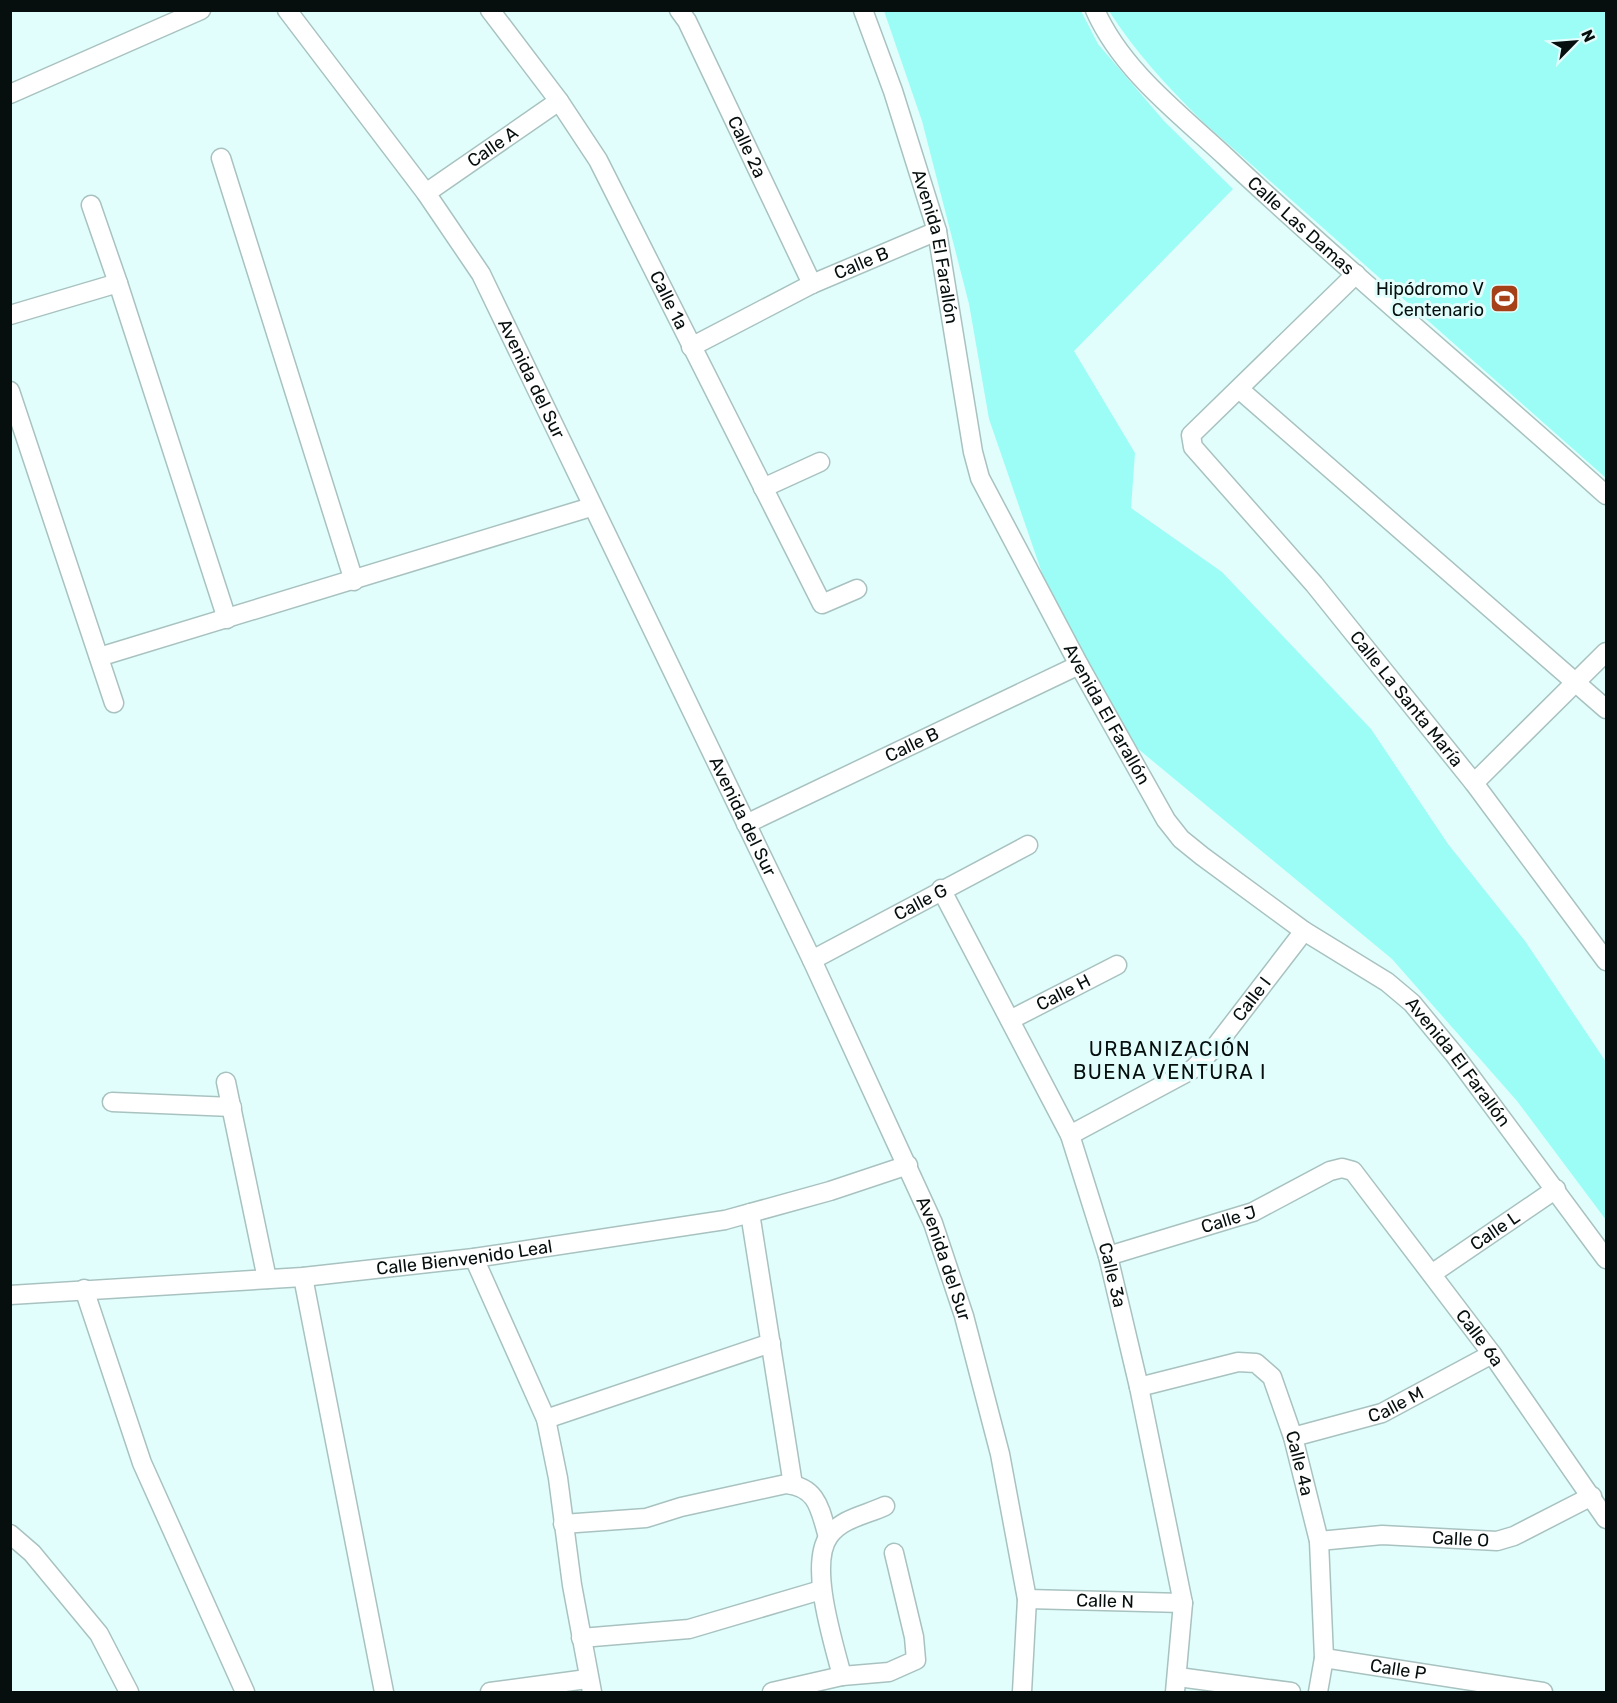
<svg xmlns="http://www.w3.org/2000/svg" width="1617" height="1703" viewBox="0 0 1617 1703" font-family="Rubik,sans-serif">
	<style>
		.green { fill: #9cfdf6 }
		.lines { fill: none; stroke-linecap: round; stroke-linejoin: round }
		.minor-casing { stroke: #a8c2c0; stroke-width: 21 }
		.minor { stroke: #fff; stroke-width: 18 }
		.labels { text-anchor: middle; stroke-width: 6; stroke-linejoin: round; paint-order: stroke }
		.street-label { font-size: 18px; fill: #060f0e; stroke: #e2fefc }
		.poi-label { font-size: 18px; fill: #060f0e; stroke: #e2fefc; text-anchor: end }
		.neighbourhood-label { font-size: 20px; letter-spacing: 1.5px; fill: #060f0e; stroke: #e2fefc }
	</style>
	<rect width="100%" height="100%" fill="#e2fefc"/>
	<path class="green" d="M 884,11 L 1081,11 L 1098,44 L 1164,121 L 1233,189 L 1074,351 L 1135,453 L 1131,508 L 1222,572 L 1371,729 L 1448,844 L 1525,941 L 1606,1062 L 1606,1220 L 1517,1101 L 1392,959 L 1114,729 L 1064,637 L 989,419 L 969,304 L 922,121 Z
		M 1109,11 L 1606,11 L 1606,478 L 1202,121 C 1167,86 1135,52 1109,11 Z"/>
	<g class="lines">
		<defs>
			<g id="minor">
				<path id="s1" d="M 287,10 L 426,193 L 481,274 L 812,960 L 933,1223 L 964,1316 L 1000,1454 L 1027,1599 L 1022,1692"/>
				<path id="s2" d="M 490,10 L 559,101 L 598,160 L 822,604 L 857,589"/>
				<path id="s3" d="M 679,10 L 687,21 L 812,284"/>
				<path id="s4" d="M 863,10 L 893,91 L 937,231 L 973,452 L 980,478 L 1079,665 L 1166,820 L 1181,839 L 1202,856 L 1304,931 L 1387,982 L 1412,1003 L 1454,1054 L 1606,1259"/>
				<path id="s5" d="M 1095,10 C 1122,71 1180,114 1227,158 C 1350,274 1481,382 1606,495"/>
				<path d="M 10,94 L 201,10"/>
				<path d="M 221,158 L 354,581"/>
				<path id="s6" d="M 426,193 L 559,101"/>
				<path id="s7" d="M 1356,274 L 1191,435 L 1193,447 L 1314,584 L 1474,783 L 1606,961"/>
				<path d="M 118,283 L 227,619"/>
				<path d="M 10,315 L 118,283 L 91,205"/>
				<path id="s8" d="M 691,347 L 812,284 L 937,231"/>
				<path d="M 1239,389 L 1606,709"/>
				<path d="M 10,391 L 114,703"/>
				<path d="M 763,488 L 820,462"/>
				<path d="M 99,657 L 591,507"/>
				<path d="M 1474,783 L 1606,652"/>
				<path id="s9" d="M 746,824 L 1079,665"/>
				<path id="s10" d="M 941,889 L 1070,1135 L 1108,1256 L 1139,1387 L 1183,1603 L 1175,1692"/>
				<path id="s11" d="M 812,960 L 1028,845"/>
				<path id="s12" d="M 1010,1020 L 1117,965"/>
				<path d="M 226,1082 L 267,1279"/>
				<path d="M 112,1102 L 232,1107"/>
				<path id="s13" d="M 1070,1135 L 1193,1069 L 1215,1047 L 1304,931"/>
				<path d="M 750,1213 L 793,1485"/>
				<path id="s14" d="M 1108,1256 L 1253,1212 L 1330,1171 L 1342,1168 L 1353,1171 L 1492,1354 L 1606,1519"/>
				<path d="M 474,1258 L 546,1419 L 558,1478 L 572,1585 L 592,1692"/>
				<path id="s15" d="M 1433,1273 L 1556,1189"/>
				<path d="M 303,1277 L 384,1692"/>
				<path d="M 84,1289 L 142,1463 L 245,1692"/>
				<path id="s16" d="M 10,1295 L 303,1277 L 474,1258 L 725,1220 L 830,1191 L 908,1165"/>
				<path id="s17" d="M 1139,1387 L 1238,1362 L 1256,1363 L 1272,1377 L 1293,1437 L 1319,1541 L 1324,1658 L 1318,1692"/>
				<path d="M 546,1419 L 771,1343"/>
				<path id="s18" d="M 1293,1437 L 1382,1413 L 1492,1354"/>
				<path d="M 563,1524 L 646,1518 L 681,1507 L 786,1484 C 818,1487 820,1510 828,1537"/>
				<path d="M 10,1534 L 32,1553 L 99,1634 L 129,1692"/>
				<path id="s19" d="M 1319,1541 L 1382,1535 L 1497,1541 L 1514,1536 L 1592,1496"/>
				<path id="s20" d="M 1027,1599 L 1183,1603"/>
				<path d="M 581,1638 L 689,1629 L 821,1590"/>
				<path id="s21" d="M 1324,1658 L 1543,1692"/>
				<path d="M 842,1676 C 834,1644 808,1565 829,1536 C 842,1518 866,1515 885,1506"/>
				<path d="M 1178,1677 L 1291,1692"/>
				<path d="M 490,1692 L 587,1679"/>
				<path d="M 772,1692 L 842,1676 L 889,1672 L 916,1660 L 914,1637 L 894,1553"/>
			</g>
		</defs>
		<use href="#minor" class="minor-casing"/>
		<use href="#minor" class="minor"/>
	</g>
	<defs>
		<symbol id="stadium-square" viewBox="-11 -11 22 22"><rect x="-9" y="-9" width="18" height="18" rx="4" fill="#a64019" stroke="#e2fefc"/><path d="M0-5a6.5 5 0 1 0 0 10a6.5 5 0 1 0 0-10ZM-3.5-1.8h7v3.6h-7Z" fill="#fff"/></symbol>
	</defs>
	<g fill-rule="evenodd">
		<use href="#stadium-square" x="1488" y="282" width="33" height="33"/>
	</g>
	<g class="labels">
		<g class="street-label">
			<text dy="6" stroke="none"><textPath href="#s6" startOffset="81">Calle A</textPath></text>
			<text dy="6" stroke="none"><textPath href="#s3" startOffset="153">Calle 2a</textPath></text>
			<text dy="6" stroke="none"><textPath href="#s5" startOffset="300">Calle Las Damas</textPath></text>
			<text dy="6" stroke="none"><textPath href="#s4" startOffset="248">Avenida El Farallón</textPath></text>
			<text dy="6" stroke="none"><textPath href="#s8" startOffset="190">Calle B</textPath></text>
			<text dy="6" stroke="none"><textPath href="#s2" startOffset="342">Calle 1a</textPath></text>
			<text dy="6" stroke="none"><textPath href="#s1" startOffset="444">Avenida del Sur</textPath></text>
			<text dy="6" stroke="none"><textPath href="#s7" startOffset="573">Calle La Santa María</textPath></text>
			<text dy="6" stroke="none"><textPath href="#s4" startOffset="752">Avenida El Farallón</textPath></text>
			<text dy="6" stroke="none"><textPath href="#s9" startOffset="184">Calle B</textPath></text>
			<text dy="6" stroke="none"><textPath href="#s1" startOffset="930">Avenida del Sur</textPath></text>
			<text dy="6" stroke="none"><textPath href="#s11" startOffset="123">Calle G</textPath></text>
			<text dy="6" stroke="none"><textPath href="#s12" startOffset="60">Calle H</textPath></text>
			<text dy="6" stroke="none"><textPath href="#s13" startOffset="231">Calle I</textPath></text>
			<text dy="6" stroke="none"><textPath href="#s4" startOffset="1256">Avenida El Farallón</textPath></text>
			<text dy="6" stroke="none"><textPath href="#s14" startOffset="126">Calle J</textPath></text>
			<text dy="6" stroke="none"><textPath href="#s15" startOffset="75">Calle L</textPath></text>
			<text dy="6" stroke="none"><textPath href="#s16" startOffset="456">Calle Bienvenido Leal</textPath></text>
			<text dy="6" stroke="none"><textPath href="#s1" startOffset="1416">Avenida del Sur</textPath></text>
			<text dy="6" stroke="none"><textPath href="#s10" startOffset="424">Calle 3a</textPath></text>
			<text dy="6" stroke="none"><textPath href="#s14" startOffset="472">Calle 6a</textPath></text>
			<text dy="6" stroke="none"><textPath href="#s18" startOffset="108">Calle M</textPath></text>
			<text dy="6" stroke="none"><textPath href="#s17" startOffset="232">Calle 4a</textPath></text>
			<text dy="6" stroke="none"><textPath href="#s19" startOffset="142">Calle O</textPath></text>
			<text dy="6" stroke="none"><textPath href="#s20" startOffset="78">Calle N</textPath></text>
			<text dy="6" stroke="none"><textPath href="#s21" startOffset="75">Calle P</textPath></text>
		</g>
		<g class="poi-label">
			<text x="1484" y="295">Hipódromo V<tspan x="1484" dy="21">Centenario</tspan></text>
		</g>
		<g class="neighbourhood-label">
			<text x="1170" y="1056">URBANIZACIÓN<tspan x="1170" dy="23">BUENA VENTURA I</tspan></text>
		</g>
	</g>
	<rect width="1617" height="1703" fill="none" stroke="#060f0e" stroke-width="24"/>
	<g transform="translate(1575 42) rotate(65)" stroke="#e2fefc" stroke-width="4.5" paint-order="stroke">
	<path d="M0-4.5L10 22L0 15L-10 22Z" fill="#060f0e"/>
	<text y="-9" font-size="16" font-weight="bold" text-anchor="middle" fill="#060f0e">N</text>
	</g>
</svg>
